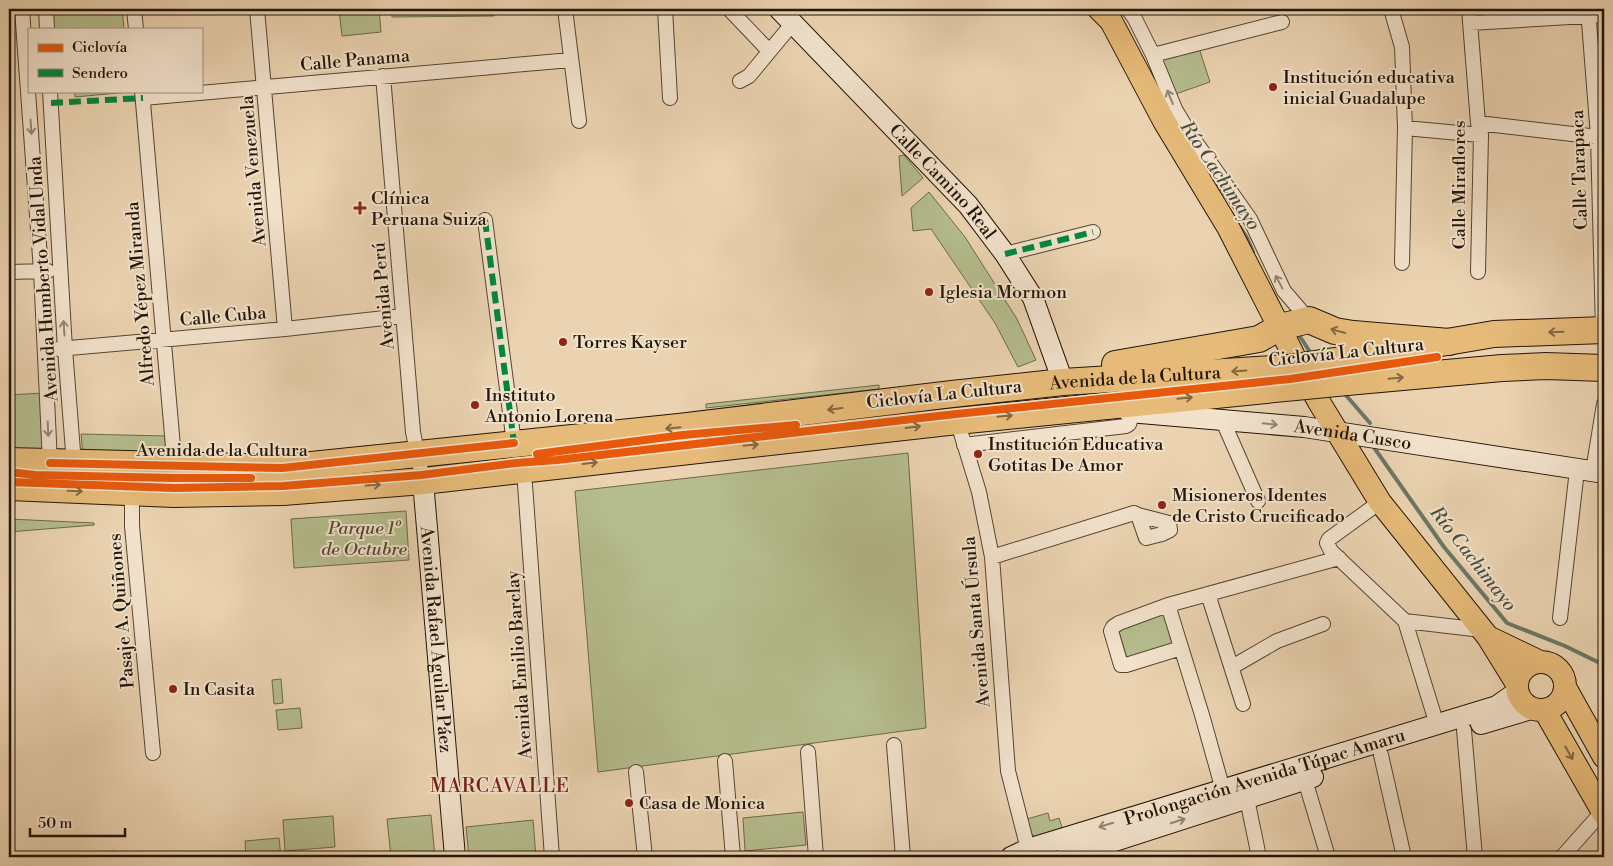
<svg xmlns="http://www.w3.org/2000/svg" width="1613" height="866" viewBox="0 0 1613 866" font-family="'Libre Bodoni',serif">
	<style>
		.green { fill: #b5bd8e; stroke: #6c6a4a }
		.lines { fill: none; stroke-linecap: round; stroke-linejoin: round }
		.stream { stroke: #697866; stroke-width: 4 }
		.street-casing { stroke: #544532; stroke-width: 16 }
		.secondary-casing { stroke: #221607; stroke-width: 22 }
		.primary-casing { stroke: #221607; stroke-width: 24 }
		.highway-casing { stroke: #221607; stroke-width: 28 }
		.street { stroke: #f2e2cc; stroke-width: 14 }
		.secondary { stroke: #f2e2cc; stroke-width: 20 }
		.primary { stroke: #e6ba78; stroke-width: 22 }
		.highway { stroke: #e6ba78; stroke-width: 26 }
		.highway-bridge-casing { stroke: #221607; stroke-width: 28; stroke-linecap: butt }
		.highway-bridge { stroke: #e6ba78; stroke-width: 26 }
		.quiet { stroke: #00873e; stroke-width: 6; stroke-dasharray: 12 6; stroke-linecap: butt }
		.cycleway-casing { stroke: #f2e2cc; stroke-width: 11 }
		.cycleway { stroke: #e8590c; stroke-width: 8 }
		.oneway { stroke: #948673 }
		.oneway2 { stroke: #846840 }
		.poi-dot { fill: #8f2418; stroke: #f2e2cc; stroke-width: 2 }
		.labels { text-anchor: middle; stroke-width: 4; stroke-linejoin: round; paint-order: stroke }
		.street-label { font-size: 18px; fill: #221607; stroke: #f2e2cc }
		.poi-label { font-size: 18px; fill: #221607; stroke: #f2e2cc; text-anchor: start }
		.park-label { font-size: 18px; font-style: italic; fill: #4e4830; stroke: #f2e2cc }
		.water-label { font-size: 19px; font-style: italic; fill: #4c4f3f; stroke: #f2e2cc }
		.neighbourhood-label { font-size: 19px; letter-spacing: 1px; fill: #7a1f14; stroke: #f2e2cc }
	</style>
	<rect width="100%" height="100%" fill="#ebd3b1"/>
	<filter id="stains"><feTurbulence type="fractalNoise" baseFrequency=".004" numOctaves="4"/><feColorMatrix values="0 0 0 0 .2 0 0 0 0 .09 0 0 0 0 .02 0 0 0 .5 -.17"/></filter>
	<radialGradient id="worn" r=".72"><stop offset=".6" stop-color="#630" stop-opacity="0"/><stop offset="1" stop-color="#630" stop-opacity=".3"/></radialGradient>
	<path class="green" d="M 51,9 L 122,9 L 124,29 L 52,29 Z
		M 339,9 L 379,9 L 381,32 L 342,36 Z
		M 391,9 L 493,9 L 494,16 L 392,17 Z
		M 1198,45 L 1210,82 L 1170,96 L 1155,56 Z
		M 75,91 L 129,91 L 129,92 L 75,97 Z
		M 904,155 L 923,178 L 902,196 L 899,156 Z
		M 929,192 L 965,237 L 1017,319 L 1036,360 L 1018,367 L 995,323 L 931,229 L 913,231 L 911,208 Z
		M 879,385 L 879,389 L 706,408 L 706,404 Z
		M 43,393 L 47,455 L 9,452 L 9,395 Z
		M 81,434 L 166,436 L 168,459 L 83,456 Z
		M 908,453 L 926,728 L 598,772 L 575,491 Z
		M 406,511 L 409,560 L 294,568 L 291,519 Z
		M 9,519 L 94,523 L 94,525 L 9,532 Z
		M 1163,613 L 1173,645 L 1127,658 L 1118,629 Z
		M 281,679 L 283,703 L 274,704 L 272,680 Z
		M 300,708 L 302,728 L 278,730 L 276,710 Z
		M 803,812 L 806,845 L 745,851 L 743,818 Z
		M 1048,813 L 1050,821 L 1059,818 L 1064,833 L 1037,839 L 1031,833 L 1027,819 Z
		M 431,815 L 435,857 L 391,857 L 387,819 Z
		M 333,816 L 335,847 L 285,851 L 283,820 Z
		M 533,820 L 536,857 L 469,857 L 466,827 Z
		M 279,838 L 281,857 L 246,857 L 245,841 Z
		M 115,851 L 115,857 L 89,857 L 89,853 Z"/>
	<g class="lines">
		<path class="stream" d="M 1240,227 L 1247,238 L 1253,252
			M 1297,332 L 1312,355
			M 1344,393 L 1370,423
			M 1375,449 L 1444,547 L 1507,623 L 1565,646 L 1604,665"/>
		<defs>
			<path id="street" d="M 22,9 L 41,271 L 50,463
				M 46,9 L 47,29
				M 134,9 L 136,29
				M 257,9 L 285,329
				M 565,9 L 579,121
				M 665,9 L 670,98
				M 729,9 L 769,51
				M 1128,9 L 1135,19 L 1153,55 L 1175,109 L 1190,134 L 1250,219 L 1284,291 L 1309,320
				M 1391,9 L 1402,47 L 1405,128
				M 1469,9 L 1478,123 L 1481,135 L 1478,272
				M 1588,9 L 1598,137 L 1603,330
				M 1470,23 L 1604,15
				M 1153,55 L 1282,22
				M 383,76 L 413,432 L 423,481
				M 740,81 L 749,76 L 793,23
				M 50,91 L 65,349 L 74,464
				M 142,91 L 174,458 L 174,494
				M 143,98 L 571,60
				M 1478,123 L 1598,137
				M 485,220 L 514,443
				M 1005,254 L 1093,232
				M 1402,263 L 1405,128 L 1481,135
				M 9,272 L 48,271
				M 58,349 L 285,329 L 403,316
				M 956,417 L 979,492 L 992,557 L 1008,771 L 1028,849
				M 1222,419 L 1258,501
				M 964,445 L 1126,426 L 1129,424 L 1133,413
				M 132,465 L 132,526 L 153,753
				M 524,471 L 552,857
				M 1593,471 L 1604,404
				M 1380,502 L 1329,539 L 1327,543 L 1331,551 L 1405,621 L 1482,630
				M 992,557 L 1134,513 L 1138,515 L 1146,538 L 1162,534 L 1170,530 L 1169,523 L 1138,515
				M 1208,594 L 1243,704
				M 1168,605 L 1202,715 L 1223,790
				M 1560,618 L 1577,470
				M 1405,621 L 1437,725
				M 1181,648 L 1126,665 L 1121,665 L 1111,631 L 1113,627 L 1119,623 L 1168,605 L 1339,558
				M 1232,667 L 1277,641 L 1323,624
				M 1464,730 L 1475,857
				M 894,745 L 903,857
				M 808,752 L 816,857
				M 1381,755 L 1404,857
				M 725,761 L 733,857
				M 636,772 L 645,857
				M 1305,780 L 1328,857
				M 1247,799 L 1259,857
				M 1562,857 L 1603,811"/>
			<g id="secondary">
				<path id="s1" d="M 779,9 L 968,205 L 1005,254 L 1033,298 L 1063,382"/>
				<path id="s2" d="M 1129,412 L 1304,427 L 1604,473"/>
				<path id="s3" d="M 423,481 L 455,857"/>
				<path d="M 1481,724 L 1531,709"/>
				<path id="s4" d="M 1011,857 L 1028,849 L 1497,706 L 1517,692"/>
				<path d="M 1065,857 L 1313,777"/>
			</g>
			<path id="primary" d="M 1099,9 L 1111,21 L 1164,121 L 1228,227 L 1294,356 L 1319,402 L 1380,502 L 1488,637 L 1517,684
				M 1488,637 L 1540,662
				M1517 686a24 24 0 1 1 48 0a24 24 0 1 1-48 0Z
				M 1565,687 L 1604,757
				M 1545,711 L 1604,814"/>
			<g id="highway">
				<path d="M 1341,360 L 1494,334 L 1604,330"/>
				<path d="M 1115,364 L 1259,339 L 1280,327 L 1309,320 L 1335,331 L 1353,334 L 1449,342"/>
				<path d="M 1347,382 L 1502,368 L 1546,366 L 1604,368"/>
				<path id="s5" d="M 9,461 L 282,468 L 679,427 L 952,394 L 1063,382 L 1288,368"/>
				<path d="M 9,487 L 174,494 L 283,492 L 423,481 L 957,421 L 1295,387"/>
			</g>
		</defs>
		<use href="#street" class="street-casing"/>
		<use href="#secondary" class="secondary-casing"/>
		<use href="#primary" class="primary-casing"/>
		<use href="#highway" class="highway-casing"/>
		<use href="#street" class="street"/>
		<use href="#secondary" class="secondary"/>
		<use href="#primary" class="primary"/>
		<use href="#highway" class="highway"/>
		<defs>
			<path id="highway-bridge" d="M 1288,368 L 1341,360
				M 1295,387 L 1347,382"/>
		</defs>
		<use href="#highway-bridge" class="highway-bridge-casing"/>
		<use href="#highway-bridge" class="highway-bridge"/>
		<path class="quiet" d="M 51,103 L 143,98
			M 485,220 L 514,443
			M 1005,254 L 1093,232"/>
		<defs>
			<path id="cycleway" d="M 537,454 L 683,435 L 796,425
				M 50,463 L 282,468 L 514,443
				M 9,472 L 35,475 L 174,478 L 251,478
				M 9,482 L 174,488 L 283,486 L 421,475 L 516,463 L 557,460 L 956,414 L 1290,379 L 1437,357"/>
		</defs>
		<use href="#cycleway" class="cycleway-casing"/>
		<use href="#cycleway" class="cycleway"/>
	</g>
	<defs><path id="oneway-shaft" d="M-6 0H5M1.5-3L5.5 0L1.5 3" fill="none" stroke-width="1.6" stroke-linecap="round" stroke-linejoin="round" transform="scale(1.25)"/></defs>
	<g class="oneway">
		<use href="#oneway-shaft" transform="translate(1170 97) rotate(-112)"/>
		<use href="#oneway-shaft" transform="translate(31 127) rotate(86)"/>
		<use href="#oneway-shaft" transform="translate(1279 282) rotate(-118)"/>
		<use href="#oneway-shaft" transform="translate(64 328) rotate(-94)"/>
		<use href="#oneway-shaft" transform="translate(1270 424) rotate(6)"/>
		<use href="#oneway-shaft" transform="translate(48 429) rotate(88)"/>
		<use href="#oneway-shaft" transform="translate(1178 821) rotate(-18)"/>
		<use href="#oneway-shaft" transform="translate(1106 825) rotate(163)"/>
	</g>
	<g class="oneway2">
		<use href="#oneway-shaft" transform="translate(1338 331) rotate(-165)"/>
		<use href="#oneway-shaft" transform="translate(1556 332) rotate(178)"/>
		<use href="#oneway-shaft" transform="translate(1239 371) rotate(176)"/>
		<use href="#oneway-shaft" transform="translate(1396 378) rotate(-5)"/>
		<use href="#oneway-shaft" transform="translate(1185 398) rotate(-6)"/>
		<use href="#oneway-shaft" transform="translate(835 409) rotate(173)"/>
		<use href="#oneway-shaft" transform="translate(1005 416) rotate(-6)"/>
		<use href="#oneway-shaft" transform="translate(913 427) rotate(-7)"/>
		<use href="#oneway-shaft" transform="translate(673 428) rotate(174)"/>
		<use href="#oneway-shaft" transform="translate(751 445) rotate(-6)"/>
		<use href="#oneway-shaft" transform="translate(590 463) rotate(-7)"/>
		<use href="#oneway-shaft" transform="translate(373 485) rotate(-4)"/>
		<use href="#oneway-shaft" transform="translate(75 491) rotate(2)"/>
		<use href="#oneway-shaft" transform="translate(1569 753) rotate(60)"/>
	</g>
	<g class="poi-dot">
		<circle cx="1273" cy="87" r="5"/>
		<path d="M357.5 200.5h5v5h5v5h-5v5h-5v-5h-5v-5h5z"/>
		<circle cx="929" cy="292" r="5"/>
		<circle cx="563" cy="342" r="5"/>
		<circle cx="475" cy="405" r="5"/>
		<circle cx="978" cy="454" r="5"/>
		<circle cx="1162" cy="505" r="5"/>
		<circle cx="173" cy="689" r="5"/>
		<circle cx="629" cy="803" r="5"/>
	</g>
	<g class="labels">
		<g class="street-label">
			<text transform="translate(355 60) rotate(-5)" y="6">Calle Panama</text>
			<text transform="translate(1579 170) rotate(-92)" y="6">Calle Tarapaca</text>
			<text transform="translate(253 171) rotate(-95)" y="6">Avenida Venezuela</text>
			<text dy="6" stroke="none"><textPath href="#s1" startOffset="238">Calle Camino Real</textPath></text>
			<text transform="translate(1459 185) rotate(-90)" y="6">Calle Miraflores</text>
			<text transform="translate(43 279) rotate(-94)" y="6">Avenida Humberto Vidal Unda</text>
			<text transform="translate(140 294) rotate(-95)" y="6">Alfredo Yépez Miranda</text>
			<text transform="translate(383 296) rotate(-95)" y="6">Avenida Perú</text>
			<text transform="translate(223 316) rotate(-5)" y="6">Calle Cuba</text>
			<text transform="translate(1346 352) rotate(-6)" y="6">Ciclovía La Cultura</text>
			<text dy="6" stroke="none"><textPath href="#s5" startOffset="1131">Avenida de la Cultura</textPath></text>
			<text transform="translate(944 394) rotate(-6)" y="6">Ciclovía La Cultura</text>
			<text dy="6" stroke="none"><textPath href="#s2" startOffset="225">Avenida Cusco</textPath></text>
			<text x="222" y="456">Avenida de la Cultura</text>
			<text transform="translate(121 611) rotate(-95)" y="6">Pasaje A. Quiñones</text>
			<text transform="translate(976 622) rotate(-95)" y="6">Avenida Santa Úrsula</text>
			<text dy="6" stroke="none"><textPath href="#s3" startOffset="159">Avenida Rafael Aguilar Páez</textPath></text>
			<text transform="translate(519 665) rotate(-94)" y="6">Avenida Emilio Barclay</text>
			<text dy="6" stroke="none"><textPath href="#s4" startOffset="266">Prolongación Avenida Túpac Amaru</textPath></text>
		</g>
		<g class="poi-label">
			<text x="1283" y="83">Institución educativa<tspan x="1283" dy="21">inicial Guadalupe</tspan></text>
			<text x="371" y="204">Clínica<tspan x="371" dy="21">Peruana Suiza</tspan></text>
			<text x="939" y="298">Iglesia Mormon</text>
			<text x="573" y="348">Torres Kayser</text>
			<text x="485" y="401">Instituto<tspan x="485" dy="21">Antonio Lorena</tspan></text>
			<text x="988" y="450">Institución Educativa<tspan x="988" dy="21">Gotitas De Amor</tspan></text>
			<text x="1172" y="501">Misioneros Identes<tspan x="1172" dy="21">de Cristo Crucificado</tspan></text>
			<text x="183" y="695">In Casita</text>
			<text x="639" y="809">Casa de Monica</text>
		</g>
		<g class="park-label">
			<text x="364" y="534">Parque 1º<tspan x="364" dy="21">de Octubre</tspan></text>
		</g>
		<g class="water-label">
			<text transform="translate(1221 175) rotate(56)" y="7">Río Cachimayo</text>
			<text transform="translate(1474 558) rotate(52)" y="7">Río Cachimayo</text>
		</g>
		<g class="neighbourhood-label">
			<text x="500" y="792">MARCAVALLE</text>
		</g>
	</g>
	<rect width="1613" height="866" fill="none" stroke="#ebd3b1" stroke-width="30"/>
	<rect x="10" y="10" width="1593" height="846" fill="none" stroke="#221607" stroke-width="2.5"/>
	<rect x="15" y="15" width="1583" height="836" fill="none" stroke="#221607"/>
	<rect x="28" y="28" width="175" height="65" fill="#f2e2cc" stroke="#9f907d"/>
	<rect x="38" y="44" width="25" height="8" fill="#e8590c" stroke="#9f907d"/>
	<text x="72" y="52" font-size="15" fill="#221607">Ciclovía</text>
	<rect x="38" y="69" width="25" height="8" fill="#00873e" stroke="#9f907d"/>
	<text x="72" y="78" font-size="15" fill="#221607">Sendero</text>
	<path d="M30 828v8h95v-8" fill="none" stroke="#221607" stroke-width="2.5"/>
	<text x="38" y="828" font-size="15" fill="#221607" stroke="#f2e2cc" stroke-width="4" paint-order="stroke">50 m</text>
	<rect width="100%" height="100%" filter="url(#stains)"/>
	<rect width="100%" height="100%" fill="url(#worn)"/>
</svg>
